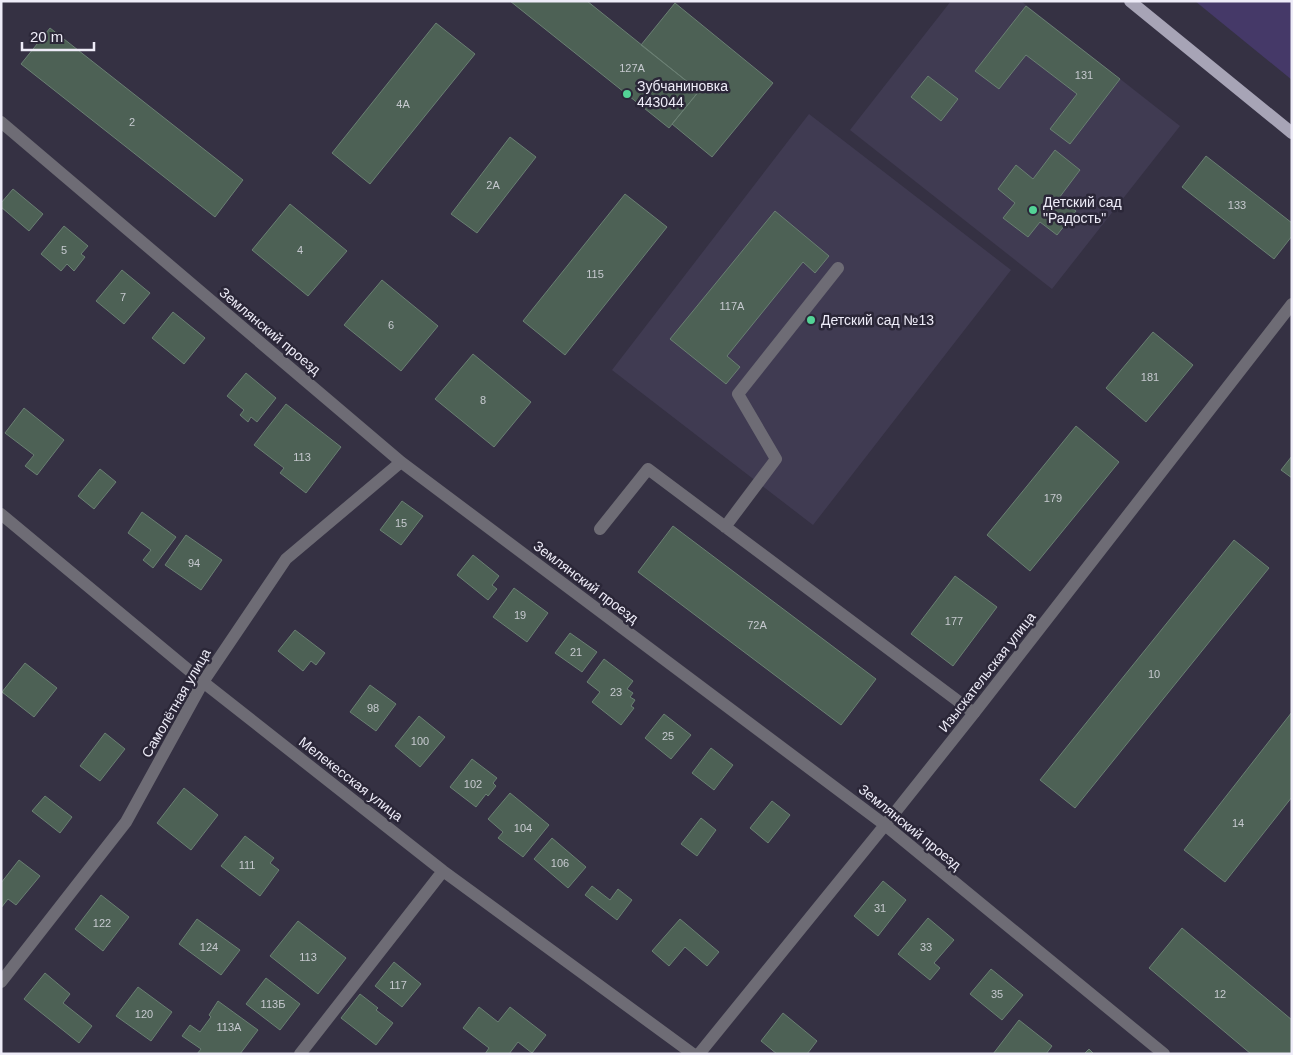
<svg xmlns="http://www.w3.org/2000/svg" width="1293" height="1055" viewBox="0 0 1293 1055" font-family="Helvetica,sans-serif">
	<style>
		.built { fill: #403b52 }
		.green { fill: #453968 }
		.building { fill: #4d6155; stroke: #6a7f73 }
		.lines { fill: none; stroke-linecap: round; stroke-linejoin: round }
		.service { stroke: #6e6c75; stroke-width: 12 }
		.minor { stroke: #6e6c75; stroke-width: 12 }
		.primary { stroke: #a7a4b6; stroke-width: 12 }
		.poi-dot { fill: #53d396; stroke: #2b2738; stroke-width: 2 }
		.labels { text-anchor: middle; stroke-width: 5; stroke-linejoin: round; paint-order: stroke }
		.number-label { font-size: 11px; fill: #c6c9cf }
		.poi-label { font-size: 14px; fill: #eeecf8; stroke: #2b2738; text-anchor: start }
		.street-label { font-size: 14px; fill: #eeecf8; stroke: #2b2738 }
	</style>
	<rect width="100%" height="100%" fill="#353143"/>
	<path class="built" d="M 951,1 L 1021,1 L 1180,126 L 1052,289 L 850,130 Z
		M 809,114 L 1011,270 L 813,525 L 612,370 Z"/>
	<path class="green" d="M 1195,1 L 1292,1 L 1292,80 Z"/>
	<path class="building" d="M 510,1 L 587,1 L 699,91 L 669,128 Z
		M 675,3 L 773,83 L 712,157 L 672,124 L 699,91 L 641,45 Z
		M 1026,6 L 1120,79 L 1070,144 L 1050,129 L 1077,94 L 1026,55 L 999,89 L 975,71 Z
		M 436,23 L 475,54 L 370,184 L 332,153 Z
		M 50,28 L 243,180 L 215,217 L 21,64 Z
		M 928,76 L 958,99 L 941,121 L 911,97 Z
		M 510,137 L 536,157 L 477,233 L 451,214 Z
		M 1055,150 L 1080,170 L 1059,198 L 1076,211 L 1057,235 L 1040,222 L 1028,237 L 1003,218 L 1015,203 L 998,189 L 1016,165 L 1033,179 Z
		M 1206,156 L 1292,223 L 1292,236 L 1274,259 L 1182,187 Z
		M 13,189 L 43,214 L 29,231 L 1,207 L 1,203 Z
		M 625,194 L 667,227 L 565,355 L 523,321 Z
		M 290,204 L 347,251 L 308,296 L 252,250 Z
		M 775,211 L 829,256 L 815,273 L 803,262 L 727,356 L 740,367 L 726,384 L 670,339 Z
		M 64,226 L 88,246 L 81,254 L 85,257 L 74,271 L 67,264 L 61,271 L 41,254 Z
		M 122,270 L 150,293 L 124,324 L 96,301 Z
		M 382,280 L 438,326 L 401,371 L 344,325 Z
		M 173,312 L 205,338 L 184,364 L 152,338 Z
		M 1153,332 L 1193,365 L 1146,422 L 1106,388 Z
		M 473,354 L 531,402 L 494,447 L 435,399 Z
		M 246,373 L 276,398 L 257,422 L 251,417 L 248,422 L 240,415 L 244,410 L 227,396 Z
		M 286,404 L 341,447 L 306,493 L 280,473 L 284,468 L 254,445 Z
		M 24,408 L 64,440 L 37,475 L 25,466 L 34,455 L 5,433 Z
		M 1076,426 L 1119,462 L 1030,571 L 987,535 Z
		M 1292,456 L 1292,478 L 1281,470 Z
		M 100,469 L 116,482 L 94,509 L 78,496 Z
		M 402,501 L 423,516 L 401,545 L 380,530 Z
		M 142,512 L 176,537 L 153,568 L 143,560 L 151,550 L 128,533 Z
		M 673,526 L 876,679 L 841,725 L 638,572 Z
		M 186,535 L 222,560 L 201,590 L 165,565 Z
		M 1234,540 L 1269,568 L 1075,808 L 1040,780 Z
		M 473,555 L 499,576 L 492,585 L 497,589 L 488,600 L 457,575 Z
		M 955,576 L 997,607 L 953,666 L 911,634 Z
		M 514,588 L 548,613 L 527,642 L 493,617 Z
		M 295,630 L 325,653 L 316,665 L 311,661 L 303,671 L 278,651 Z
		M 570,633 L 597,652 L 582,672 L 555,653 Z
		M 604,659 L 633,681 L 627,689 L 633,693 L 630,697 L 635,700 L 631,706 L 634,708 L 621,725 L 592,702 L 600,692 L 587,682 Z
		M 25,663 L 57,688 L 34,717 L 2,692 Z
		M 370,685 L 396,704 L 376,731 L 350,712 Z
		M 1292,712 L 1292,797 L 1225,882 L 1184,850 Z
		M 664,714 L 691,735 L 671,759 L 645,738 Z
		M 419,716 L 445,737 L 420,767 L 395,746 Z
		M 105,733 L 125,749 L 100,781 L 80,766 Z
		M 711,748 L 733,765 L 714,790 L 692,773 Z
		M 472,759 L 497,778 L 493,783 L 496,786 L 488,796 L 486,794 L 476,807 L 450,787 Z
		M 184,788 L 218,815 L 191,850 L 157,823 Z
		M 510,793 L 549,825 L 523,857 L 498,838 L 503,832 L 488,819 Z
		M 45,796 L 72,817 L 60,833 L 32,811 Z
		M 772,801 L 790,815 L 768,843 L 750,828 Z
		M 701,818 L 716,830 L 697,856 L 681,844 Z
		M 245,836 L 274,858 L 270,863 L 279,870 L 260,896 L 221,866 Z
		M 552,838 L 586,867 L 568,888 L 534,859 Z
		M 19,860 L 40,876 L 16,905 L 8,899 L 1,908 L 1,883 Z
		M 883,881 L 906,900 L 878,936 L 854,916 Z
		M 592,886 L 610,900 L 618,889 L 632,900 L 617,920 L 585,895 Z
		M 101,895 L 129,917 L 103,951 L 75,929 Z
		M 928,918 L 954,940 L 934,963 L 940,968 L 930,980 L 898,954 Z
		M 197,919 L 240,950 L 221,975 L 179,944 Z
		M 680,919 L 719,952 L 707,966 L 685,947 L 669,966 L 652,951 Z
		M 298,921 L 346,958 L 318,994 L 270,956 Z
		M 1182,928 L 1292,1020 L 1292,1054 L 1251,1054 L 1149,968 Z
		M 394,962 L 421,984 L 402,1007 L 375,986 Z
		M 991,969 L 1023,995 L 1002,1020 L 970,994 Z
		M 45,973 L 70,994 L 63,1003 L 92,1026 L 79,1043 L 24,999 Z
		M 266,978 L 300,1004 L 280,1030 L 246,1004 Z
		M 138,987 L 172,1012 L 151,1041 L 116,1016 Z
		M 360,994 L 378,1008 L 376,1010 L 393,1023 L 376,1045 L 341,1018 Z
		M 218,1001 L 258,1030 L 240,1054 L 197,1054 L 201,1049 L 182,1036 L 190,1025 L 200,1032 L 211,1017 L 209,1015 Z
		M 479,1007 L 498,1022 L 510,1007 L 546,1035 L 532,1053 L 518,1042 L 509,1054 L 485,1054 L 489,1048 L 463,1028 Z
		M 783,1013 L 817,1041 L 807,1054 L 777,1054 L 761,1041 Z
		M 1019,1020 L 1052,1046 L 1046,1054 L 993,1054 Z
		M 1089,1049 L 1094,1054 L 1084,1054 Z"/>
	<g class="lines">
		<path class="service" d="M 725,527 L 776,459 L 738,394 L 838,268
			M 600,529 L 648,469 L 974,713"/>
		<path class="minor" d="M 1,122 L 401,462 L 885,825 L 1164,1054
			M 1,514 L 203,682 L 443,871 L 693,1054
			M 1,982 L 126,822 L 203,682 L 286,559 L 401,462
			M 300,1054 L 443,871
			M 699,1054 L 885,825 L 974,713 L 1292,304"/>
		<path class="primary" d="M 1130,1 L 1292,133"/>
	</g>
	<g class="poi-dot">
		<circle cx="627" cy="94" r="5"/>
		<circle cx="1033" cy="210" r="5"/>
		<circle cx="811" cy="320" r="5"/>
	</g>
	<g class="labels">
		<g class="number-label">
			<text x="632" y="72">127А</text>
			<text x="1084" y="79">131</text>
			<text x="403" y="108">4А</text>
			<text x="132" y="126">2</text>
			<text x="493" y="189">2А</text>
			<text x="1237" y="209">133</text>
			<text x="64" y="254">5</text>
			<text x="300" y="254">4</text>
			<text x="595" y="278">115</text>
			<text x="123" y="301">7</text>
			<text x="732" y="310">117А</text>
			<text x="391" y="329">6</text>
			<text x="1150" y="381">181</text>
			<text x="483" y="404">8</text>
			<text x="302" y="461">113</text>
			<text x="1053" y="502">179</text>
			<text x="401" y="527">15</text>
			<text x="194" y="567">94</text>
			<text x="520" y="619">19</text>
			<text x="954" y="625">177</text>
			<text x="757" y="629">72А</text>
			<text x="576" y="656">21</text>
			<text x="1154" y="678">10</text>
			<text x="616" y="696">23</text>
			<text x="373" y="712">98</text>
			<text x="668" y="740">25</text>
			<text x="420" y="745">100</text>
			<text x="473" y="788">102</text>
			<text x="1238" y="827">14</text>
			<text x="523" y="832">104</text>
			<text x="560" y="867">106</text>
			<text x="247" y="869">111</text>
			<text x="880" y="912">31</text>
			<text x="102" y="927">122</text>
			<text x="209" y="951">124</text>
			<text x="926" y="951">33</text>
			<text x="308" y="961">113</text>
			<text x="398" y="989">117</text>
			<text x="997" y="998">35</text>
			<text x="1220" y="998">12</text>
			<text x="273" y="1008">113Б</text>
			<text x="144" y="1018">120</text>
			<text x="229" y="1031">113А</text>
		</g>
		<g class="poi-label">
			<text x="637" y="91">Зубчаниновка<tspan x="637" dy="16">443044</tspan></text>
			<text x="1043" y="207">Детский сад<tspan x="1043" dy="16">"Радость"</tspan></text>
			<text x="821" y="325">Детский сад №13</text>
		</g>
		<g class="street-label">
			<text transform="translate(270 331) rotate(40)" y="5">Землянский проезд</text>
			<text transform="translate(586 582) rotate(37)" y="5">Землянский проезд</text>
			<text transform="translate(987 672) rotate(-52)" y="5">Изыскательская улица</text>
			<text transform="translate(176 703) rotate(-60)" y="5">Самолётная улица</text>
			<text transform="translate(351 779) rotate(38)" y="5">Мелекесская улица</text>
			<text transform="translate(910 827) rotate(39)" y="5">Землянский проезд</text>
		</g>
	</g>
	<rect width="1293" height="1055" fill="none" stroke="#eeecf8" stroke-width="5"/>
	<path d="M22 42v8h72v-8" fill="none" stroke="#eeecf8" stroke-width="2.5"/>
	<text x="30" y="42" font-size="15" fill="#eeecf8" stroke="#2b2738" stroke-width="4" paint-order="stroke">20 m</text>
</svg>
